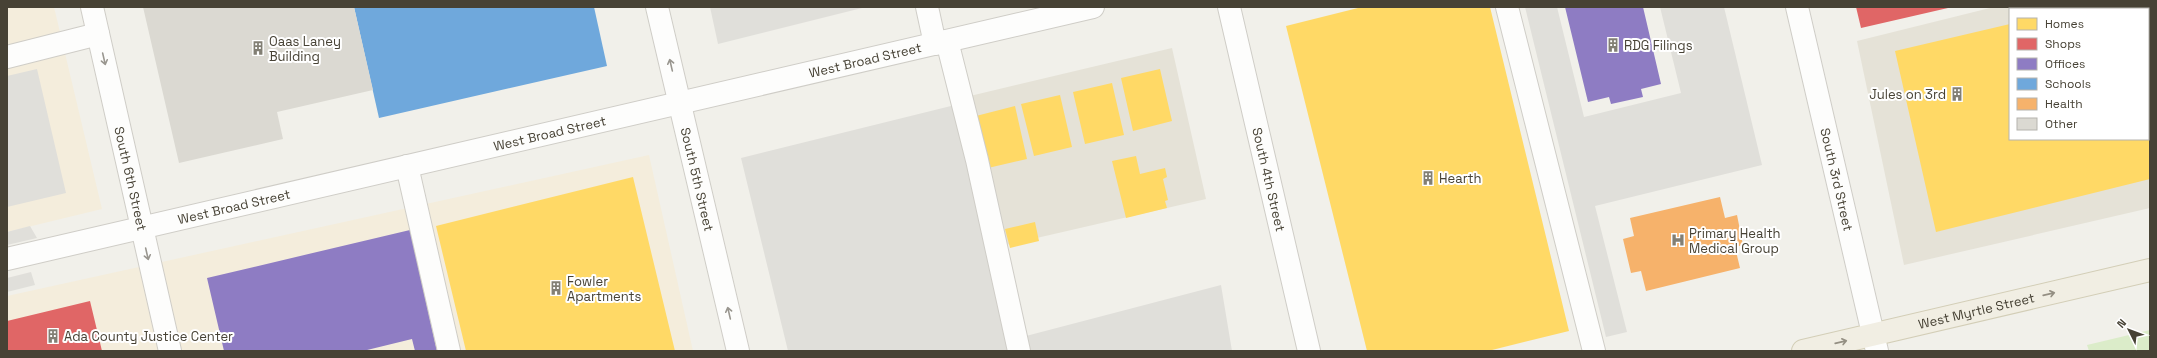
<svg xmlns="http://www.w3.org/2000/svg" width="2157" height="358" viewBox="0 0 2157 358" font-family="'Space Grotesk',sans-serif">
	<style>
		.residential { fill: #e5e2d7; fill-rule: evenodd }
		.commercial { fill: #f4eddc }
		.green { fill: #dbecc9 }
		.parking { fill: #e0dfda }
		.homes { fill: #ffd966 }
		.shops { fill: #e06666 }
		.offices { fill: #8e7cc3 }
		.schools { fill: #6fa8dc }
		.health { fill: #f6b26b }
		.building { fill: #dbd9d2 }
		.lines { fill: none; stroke-linecap: round; stroke-linejoin: round }
		.minor-casing { stroke: #cfcdc7; stroke-width: 24 }
		.major-casing { stroke: #d3ceb7; stroke-width: 24 }
		.minor { stroke: #fdfdfc; stroke-width: 22 }
		.major { stroke: #f1eee3; stroke-width: 22 }
		.oneway { stroke: #99968f }
		.oneway2 { stroke: #948f83 }
		.labels { text-anchor: middle; stroke-width: 4; stroke-linejoin: round; paint-order: stroke }
		.poi-label { font-size: 13px; fill: #474235; stroke: #fff; text-anchor: start }
		.street-label { font-size: 13px; fill: #474235; stroke: #fff }
	</style>
	<rect width="100%" height="100%" fill="#f1f0ea"/>
	<path class="residential" d="M 1994,7 L 2150,7 L 2150,208 L 1904,265 L 1857,41 ZM 2010,9 L 2148,9 L 2148,139 L 2010,139 Z
		M 1172,48 L 1206,199 L 1006,245 L 970,96 Z"/>
	<path class="commercial" d="M 7,7 L 54,7 L 102,209 L 7,232 Z
		M 649,155 L 693,351 L 7,351 L 7,296 Z"/>
	<path class="green" d="M 2150,330 L 2150,351 L 2089,351 L 2087,345 Z"/>
	<path class="parking" d="M 710,7 L 866,7 L 718,44 Z
		M 1525,7 L 1557,7 L 1584,117 L 1681,93 L 1660,7 L 1724,7 L 1762,165 L 1595,206 L 1627,332 L 1606,337 Z
		M 37,69 L 66,193 L 7,207 L 7,76 Z
		M 959,104 L 1026,336 L 1221,285 L 1232,351 L 788,351 L 741,158 Z
		M 30,226 L 37,238 L 7,245 L 7,232 Z
		M 31,272 L 35,285 L 7,292 L 7,278 Z"/>
	<path class="homes" d="M 1362,7 L 1490,7 L 1569,331 L 1488,351 L 1367,351 L 1286,26 Z
		M 2104,7 L 2150,7 L 2150,179 L 1936,232 L 1895,51 L 2010,24 L 2010,139 L 2148,139 L 2148,9 L 2104,9 Z
		M 1160,69 L 1172,121 L 1133,131 L 1121,78 Z
		M 1112,83 L 1124,135 L 1085,144 L 1073,92 Z
		M 1060,95 L 1072,147 L 1034,156 L 1021,104 Z
		M 1015,106 L 1027,159 L 988,168 L 976,116 Z
		M 1136,156 L 1140,174 L 1165,168 L 1167,177 L 1163,179 L 1168,200 L 1165,201 L 1167,208 L 1126,218 L 1112,161 Z
		M 633,177 L 675,351 L 466,351 L 436,226 Z
		M 1035,222 L 1039,241 L 1010,248 L 1005,229 Z"/>
	<path class="shops" d="M 1856,7 L 1948,7 L 1948,8 L 1861,28 Z
		M 90,301 L 102,351 L 7,351 L 7,321 Z"/>
	<path class="offices" d="M 1565,7 L 1643,7 L 1661,84 L 1641,89 L 1643,97 L 1611,104 L 1609,97 L 1588,102 Z
		M 410,230 L 437,351 L 415,351 L 412,339 L 363,351 L 224,351 L 207,278 Z"/>
	<path class="schools" d="M 354,7 L 594,7 L 607,66 L 379,118 Z"/>
	<path class="health" d="M 1720,197 L 1725,218 L 1737,215 L 1743,245 L 1735,247 L 1740,268 L 1646,291 L 1641,271 L 1631,273 L 1623,239 L 1634,236 L 1630,218 Z"/>
	<path class="building" d="M 143,7 L 354,7 L 373,90 L 277,112 L 283,139 L 179,163 Z"/>
	<g class="lines">
		<defs>
			<g id="minor">
				<path id="s1" d="M 92,7 L 170,351"/>
				<path id="s2" d="M 657,7 L 738,351"/>
				<path d="M 927,7 L 935,44"/>
				<path id="s3" d="M 1229,7 L 1309,351"/>
				<path d="M 1507,7 L 1594,351"/>
				<path id="s4" d="M 1797,7 L 1877,351"/>
				<path d="M 947,41 L 977,160 L 1019,351"/>
				<path d="M 7,57 L 98,34"/>
				<path d="M 407,166 L 449,351"/>
				<path id="s5" d="M 7,259 L 1093,7"/>
			</g>
			<g id="major">
				<path id="s6" d="M 1803,351 L 2150,270"/>
			</g>
		</defs>
		<use href="#minor" class="minor-casing"/>
		<use href="#major" class="major-casing"/>
		<use href="#minor" class="minor"/>
		<use href="#major" class="major"/>
	</g>
	<defs><path id="oneway-shaft" d="M-6 0H5M1.5-3L5.5 0L1.5 3" fill="none" stroke-width="1.6" stroke-linecap="round" stroke-linejoin="round"/></defs>
	<g class="oneway">
		<use href="#oneway-shaft" transform="translate(104 59) rotate(77)"/>
		<use href="#oneway-shaft" transform="translate(671 65) rotate(-103)"/>
		<use href="#oneway-shaft" transform="translate(147 254) rotate(77)"/>
		<use href="#oneway-shaft" transform="translate(729 313) rotate(-103)"/>
	</g>
	<g class="oneway2">
		<use href="#oneway-shaft" transform="translate(2049 294) rotate(-13)"/>
		<use href="#oneway-shaft" transform="translate(1841 342) rotate(-13)"/>
	</g>
	<defs>
		<symbol id="building-bare" viewBox="-9 -9 18 18"><path d="M-4-6H4V6H1V3H-1V6H-4ZM-2.5-4.3h1.7v1.8h-1.7ZM.8-4.3h1.7v1.8H.8ZM-2.5-1h1.7V.8h-1.7ZM.8-1h1.7V.8H.8Z" fill="#827f74" stroke="#fff" stroke-width="2.5" paint-order="stroke"/></symbol>
		<symbol id="hospital-bare" viewBox="-9 -9 18 18"><path d="M-5-5h3v3.5h4V-5h3V5h-3V1.5h-4V5h-3Z" fill="#827f74" stroke="#fff" stroke-width="2.5" paint-order="stroke"/></symbol>
	</defs>
	<g fill-rule="evenodd">
		<use href="#building-bare" x="1603" y="35" width="20" height="20"/>
		<use href="#building-bare" x="248" y="38" width="20" height="20"/>
		<use href="#building-bare" x="1947" y="84" width="20" height="20"/>
		<use href="#building-bare" x="1418" y="168" width="20" height="20"/>
		<use href="#hospital-bare" x="1668" y="230" width="20" height="20"/>
		<use href="#building-bare" x="546" y="278" width="20" height="20"/>
		<use href="#building-bare" x="43" y="326" width="20" height="20"/>
	</g>
	<g class="labels">
		<g class="poi-label">
			<text x="269" y="46">Oaas Laney<tspan x="269" dy="15">Building</tspan></text>
			<text x="1624" y="50">RDG Filings</text>
			<text x="1946" y="99" text-anchor="end">Jules on 3rd</text>
			<text x="1439" y="183">Hearth</text>
			<text x="1689" y="238">Primary Health<tspan x="1689" dy="15">Medical Group</tspan></text>
			<text x="567" y="286">Fowler<tspan x="567" dy="15">Apartments</tspan></text>
			<text x="64" y="341">Ada County Justice Center</text>
		</g>
		<g class="street-label">
			<text dy="5" stroke="none"><textPath href="#s5" startOffset="881">West Broad Street</textPath></text>
			<text dy="5" stroke="none"><textPath href="#s5" startOffset="557">West Broad Street</textPath></text>
			<text dy="5" stroke="none"><textPath href="#s1" startOffset="176">South 6th Street</textPath></text>
			<text dy="5" stroke="none"><textPath href="#s2" startOffset="177">South 5th Street</textPath></text>
			<text dy="5" stroke="none"><textPath href="#s3" startOffset="177">South 4th Street</textPath></text>
			<text dy="5" stroke="none"><textPath href="#s4" startOffset="177">South 3rd Street</textPath></text>
			<text dy="5" stroke="none"><textPath href="#s5" startOffset="233">West Broad Street</textPath></text>
			<text dy="5" stroke="none"><textPath href="#s6" startOffset="178">West Myrtle Street</textPath></text>
		</g>
	</g>
	<rect width="2157" height="358" fill="none" stroke="#474235" stroke-width="16"/>
	<rect x="2009" y="8" width="140" height="132" fill="#ffffff" stroke="#b5b3ae"/>
	<rect x="2017" y="18" width="20" height="12" fill="#ffd966" stroke="#b5b3ae"/>
	<text x="2045" y="28" font-size="12" fill="#474235">Homes</text>
	<rect x="2017" y="38" width="20" height="12" fill="#e06666" stroke="#b5b3ae"/>
	<text x="2045" y="48" font-size="12" fill="#474235">Shops</text>
	<rect x="2017" y="58" width="20" height="12" fill="#8e7cc3" stroke="#b5b3ae"/>
	<text x="2045" y="68" font-size="12" fill="#474235">Offices</text>
	<rect x="2017" y="78" width="20" height="12" fill="#6fa8dc" stroke="#b5b3ae"/>
	<text x="2045" y="88" font-size="12" fill="#474235">Schools</text>
	<rect x="2017" y="98" width="20" height="12" fill="#f6b26b" stroke="#b5b3ae"/>
	<text x="2045" y="108" font-size="12" fill="#474235">Health</text>
	<rect x="2017" y="118" width="20" height="12" fill="#dbd9d2" stroke="#b5b3ae"/>
	<text x="2045" y="128" font-size="12" fill="#474235">Other</text>
	<g transform="translate(2129 330) rotate(312)" stroke="#ffffff" stroke-width="3" paint-order="stroke">
	<path d="M0-3L7 15L0 10L-7 15Z" fill="#474235"/>
	<text y="-6" font-size="11" font-weight="bold" text-anchor="middle" fill="#474235">N</text>
	</g>
</svg>
